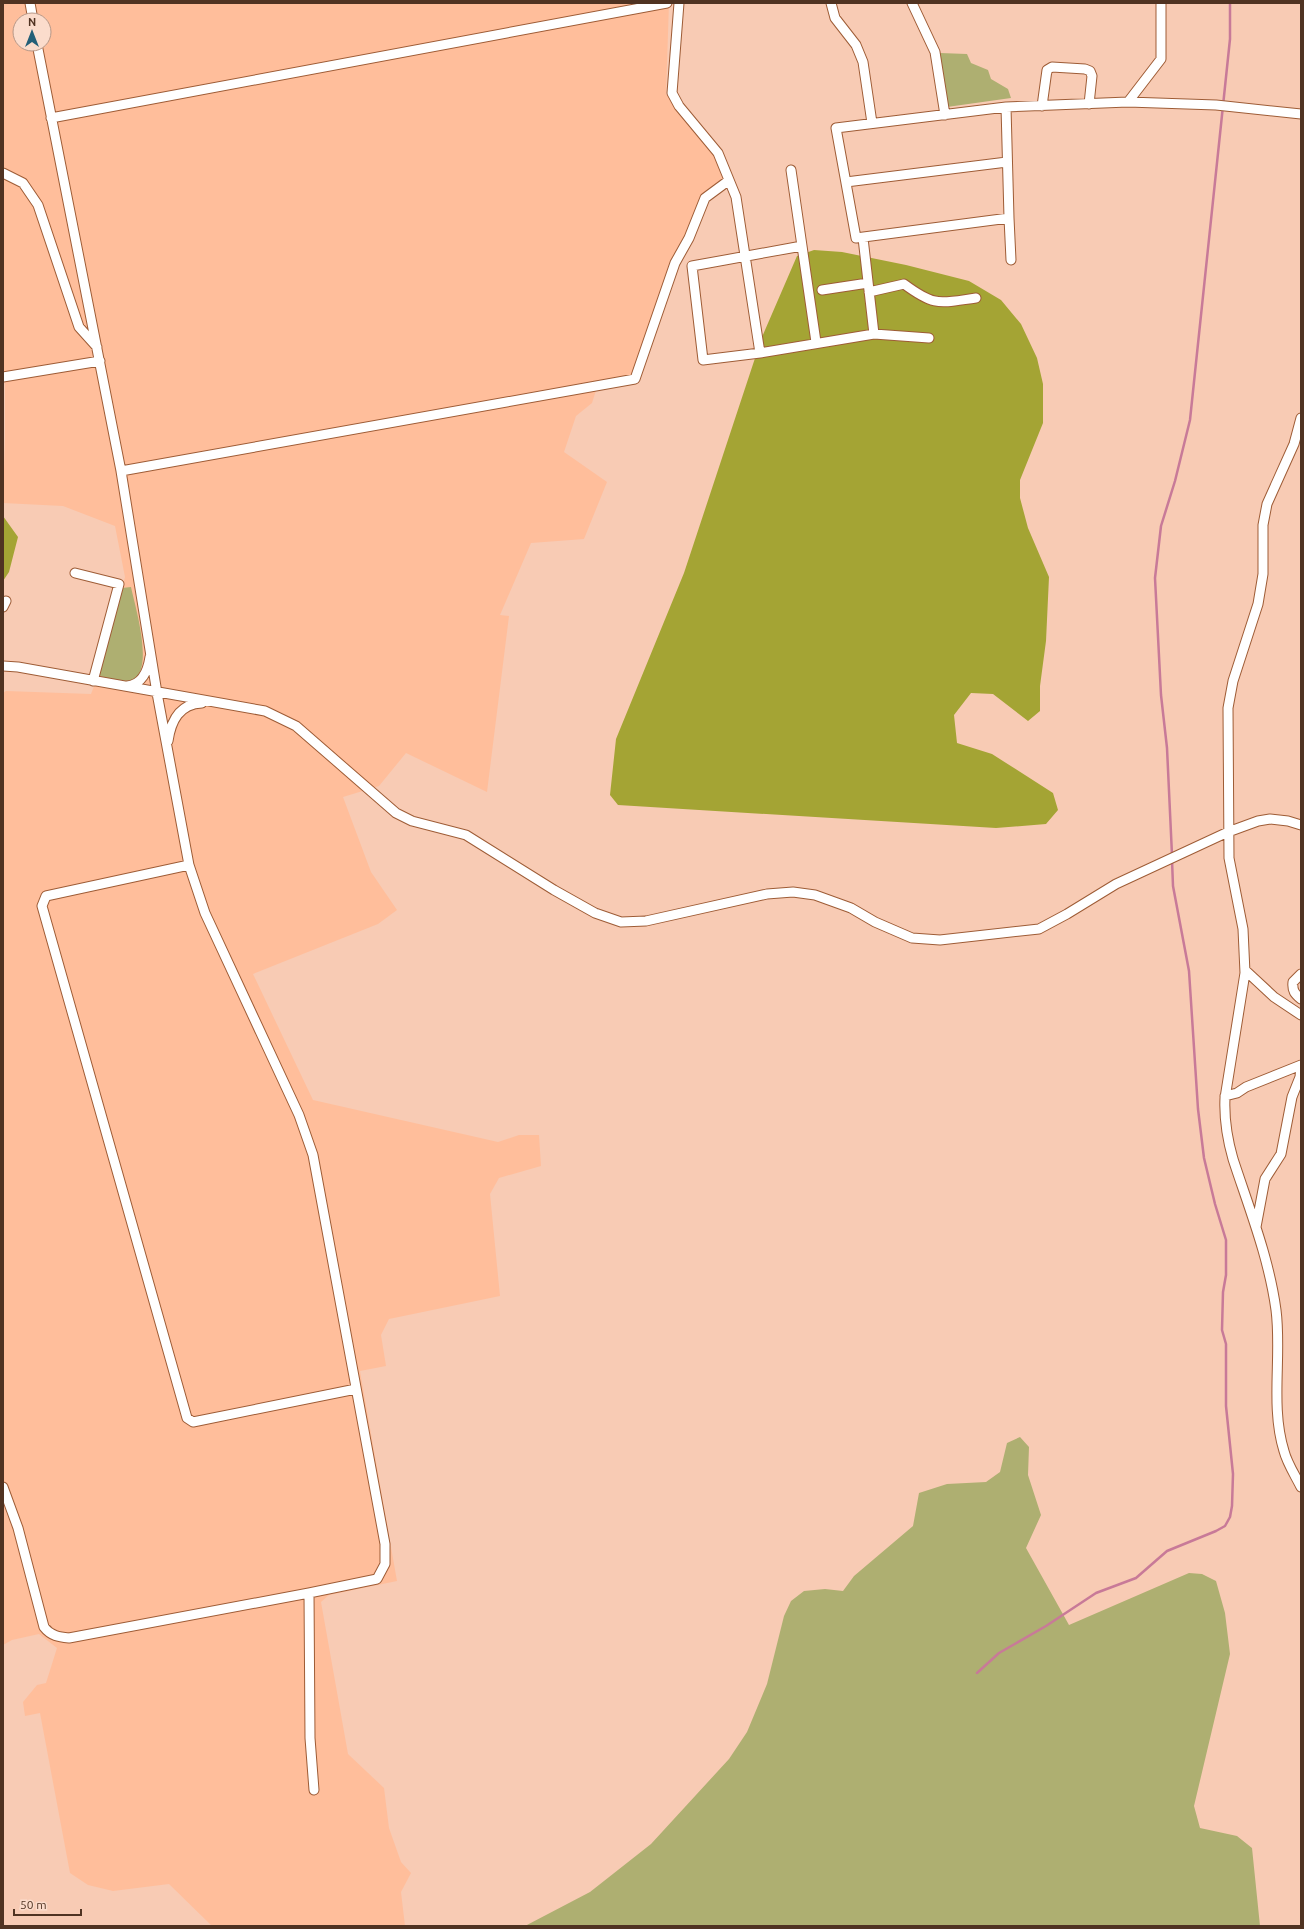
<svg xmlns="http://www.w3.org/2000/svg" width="1304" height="1929" viewBox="0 0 1304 1929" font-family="Ubuntu,sans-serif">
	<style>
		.built { fill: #ffbe9b; fill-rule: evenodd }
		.green { fill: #aeaf71 }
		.forest { fill: #a4a434 }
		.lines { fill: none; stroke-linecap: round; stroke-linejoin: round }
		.stream { stroke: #c87a98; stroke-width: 2.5 }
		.minor-casing { stroke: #9e5c36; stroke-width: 11 }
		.minor { stroke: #fff; stroke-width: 9 }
	</style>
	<rect width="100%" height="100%" fill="#f8cbb4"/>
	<path class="built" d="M 3,3 L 669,3 L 666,94 L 714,155 L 723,180 L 705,193 L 654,309 L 634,374 L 599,381 L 592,403 L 576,416 L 564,452 L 607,482 L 584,539 L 531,543 L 500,615 L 509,616 L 487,792 L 406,753 L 379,786 L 343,797 L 371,872 L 397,910 L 378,924 L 253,974 L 313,1100 L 498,1142 L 519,1135 L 539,1135 L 541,1166 L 499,1178 L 490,1194 L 500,1296 L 389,1319 L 381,1335 L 386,1366 L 360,1371 L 397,1581 L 329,1595 L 321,1602 L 348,1754 L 384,1788 L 389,1828 L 401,1862 L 411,1873 L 401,1892 L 405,1926 L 212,1926 L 169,1884 L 113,1891 L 88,1885 L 70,1873 L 40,1713 L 25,1716 L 23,1702 L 37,1685 L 46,1683 L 57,1648 L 39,1634 L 12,1640 L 3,1645 L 3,693 L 6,691 L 91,694 L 98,676 L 125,577 L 115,526 L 63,506 L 3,503 L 5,439 L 5,386 L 3,370 ZM 20,20 L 44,20 L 44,44 L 20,44 Z"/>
	<path class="green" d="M 940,53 L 967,54 L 971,63 L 988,70 L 991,79 L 1008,89 L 1011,98 L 947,107 Z
		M 131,587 C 135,606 155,671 132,680 C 123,683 108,677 98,676 L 122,588 Z
		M 1020,1437 L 1029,1447 L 1028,1475 L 1041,1515 L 1026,1548 L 1069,1625 L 1189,1573 L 1202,1574 L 1216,1581 L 1225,1613 L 1230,1654 L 1194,1806 L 1200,1828 L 1237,1836 L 1252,1848 L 1260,1926 L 525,1926 L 590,1892 L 651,1844 L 729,1759 L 747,1732 L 767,1684 L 784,1616 L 791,1601 L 804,1591 L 825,1589 L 843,1591 L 854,1576 L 913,1526 L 919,1493 L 947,1484 L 986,1482 L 1000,1472 L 1007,1443 Z"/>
	<path class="forest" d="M 814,250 L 842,252 L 906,265 L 969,281 L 1001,300 L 1021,324 L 1037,358 L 1043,384 L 1043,423 L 1020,480 L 1020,498 L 1028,528 L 1049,577 L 1046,641 L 1040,686 L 1040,711 L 1028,721 L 993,694 L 971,693 L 954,715 L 957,743 L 992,754 L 1053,793 L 1058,810 L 1046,824 L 996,828 L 618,805 L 610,795 L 616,739 L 684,573 L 762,337 L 797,256 Z
		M 3,516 L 18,537 L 9,572 L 3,581 Z"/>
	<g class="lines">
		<path class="stream" d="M 1172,855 L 1167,748 L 1161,695 L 1155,578 L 1161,526 L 1175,481 L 1190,420 L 1230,39 L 1230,3
			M 977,1673 L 999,1653 L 1046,1626 L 1096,1593 L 1136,1578 L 1167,1551 L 1216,1531 L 1225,1526 L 1230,1517 L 1232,1506 L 1233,1474 L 1226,1406 L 1226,1344 L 1222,1330 L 1223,1292 L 1226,1275 L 1226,1240 L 1215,1204 L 1204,1158 L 1198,1109 L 1189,971 L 1173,886 L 1172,860"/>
		<defs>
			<path id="minor" d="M 30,3 L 33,20
				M 679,3 L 672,93 L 679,106 L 718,153 L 736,197 L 760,353 L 874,334 L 863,238
				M 831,3 L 835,18 L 856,45 L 863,62 L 872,123
				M 912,3 L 935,52 L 945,115
				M 1128,102 L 1216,105 L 1301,114
				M 1042,106 L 1047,70 L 1052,67 L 1085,69 L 1090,71 L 1092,76 L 1089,104
				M 1006,107 L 1009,218 L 856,238 L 836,128 L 1006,107 L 1128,102 L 1161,59 L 1161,3
				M 51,118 L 667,3
				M 791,170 L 802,246
				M 3,173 L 23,183 L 38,205 L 79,327 L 97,347
				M 846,182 L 1007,162
				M 1009,218 L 1011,260
				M 822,290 L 868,283
				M 869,292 L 904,284 C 935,307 939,303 976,298
				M 874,334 L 929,338
				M 760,353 L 703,360 L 692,266 L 802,246 L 816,342
				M 3,377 L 100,361
				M 1301,418 L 1294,444 L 1267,504 L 1263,525 L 1263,574 L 1258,604 L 1233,681 L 1228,708 L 1229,858 L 1243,929 L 1245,973 L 1225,1098 C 1224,1119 1227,1138 1233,1159 C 1249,1208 1269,1258 1276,1310 C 1282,1356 1270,1406 1284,1451 C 1287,1463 1295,1475 1301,1487
				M 121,471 L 635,379 L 675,263 L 689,238 L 705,198 L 728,181
				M 75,573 L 119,584 L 93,681
				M 3,607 L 6,601
				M 3,666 L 18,667 L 265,711 L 296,726 L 396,813 L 412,821 L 466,835 L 554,890 L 595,913 L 621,922 L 646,921 L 767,894 L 793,892 L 815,895 L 851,908 L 875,922 L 912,938 L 940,940 L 1039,929 L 1067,914 L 1116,884 L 1228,832 L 1258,821 L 1270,819 L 1288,821 L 1301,825
				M 127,686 C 142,685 148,670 150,657
				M 168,741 C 171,721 179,704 202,703
				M 189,865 L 46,896 L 42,906 L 187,1418 L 193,1422 L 356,1389
				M 1245,970 L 1274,997 L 1301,1015
				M 1301,974 L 1293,982 C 1292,991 1295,994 1301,999
				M 1225,1096 L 1237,1093 L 1246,1087 L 1301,1065 L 1300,1077 L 1292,1097 L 1281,1154 L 1265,1179 L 1256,1227
				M 3,1487 L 18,1528 L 44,1627 C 51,1636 59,1637 69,1638 L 309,1593 L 377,1579 L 385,1564 L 385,1544 L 313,1155 L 299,1115 L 205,913 L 189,865 L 157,693 L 121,471 L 37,44
				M 309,1593 L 310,1738 L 314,1790"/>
		</defs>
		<use href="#minor" class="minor-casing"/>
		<use href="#minor" class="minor"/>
	</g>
	<rect width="1304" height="1929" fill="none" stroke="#503322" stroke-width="8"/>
	<g transform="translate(32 32)"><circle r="19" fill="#fbdccc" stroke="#b79888"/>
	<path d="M0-3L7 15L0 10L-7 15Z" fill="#245f77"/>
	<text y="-6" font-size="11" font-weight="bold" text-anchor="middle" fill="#503322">N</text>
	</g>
	<path d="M14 1909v6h67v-6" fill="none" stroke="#503322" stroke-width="2"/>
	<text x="20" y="1909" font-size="12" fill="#503322" stroke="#fbdccc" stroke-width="3" paint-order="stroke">50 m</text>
</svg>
